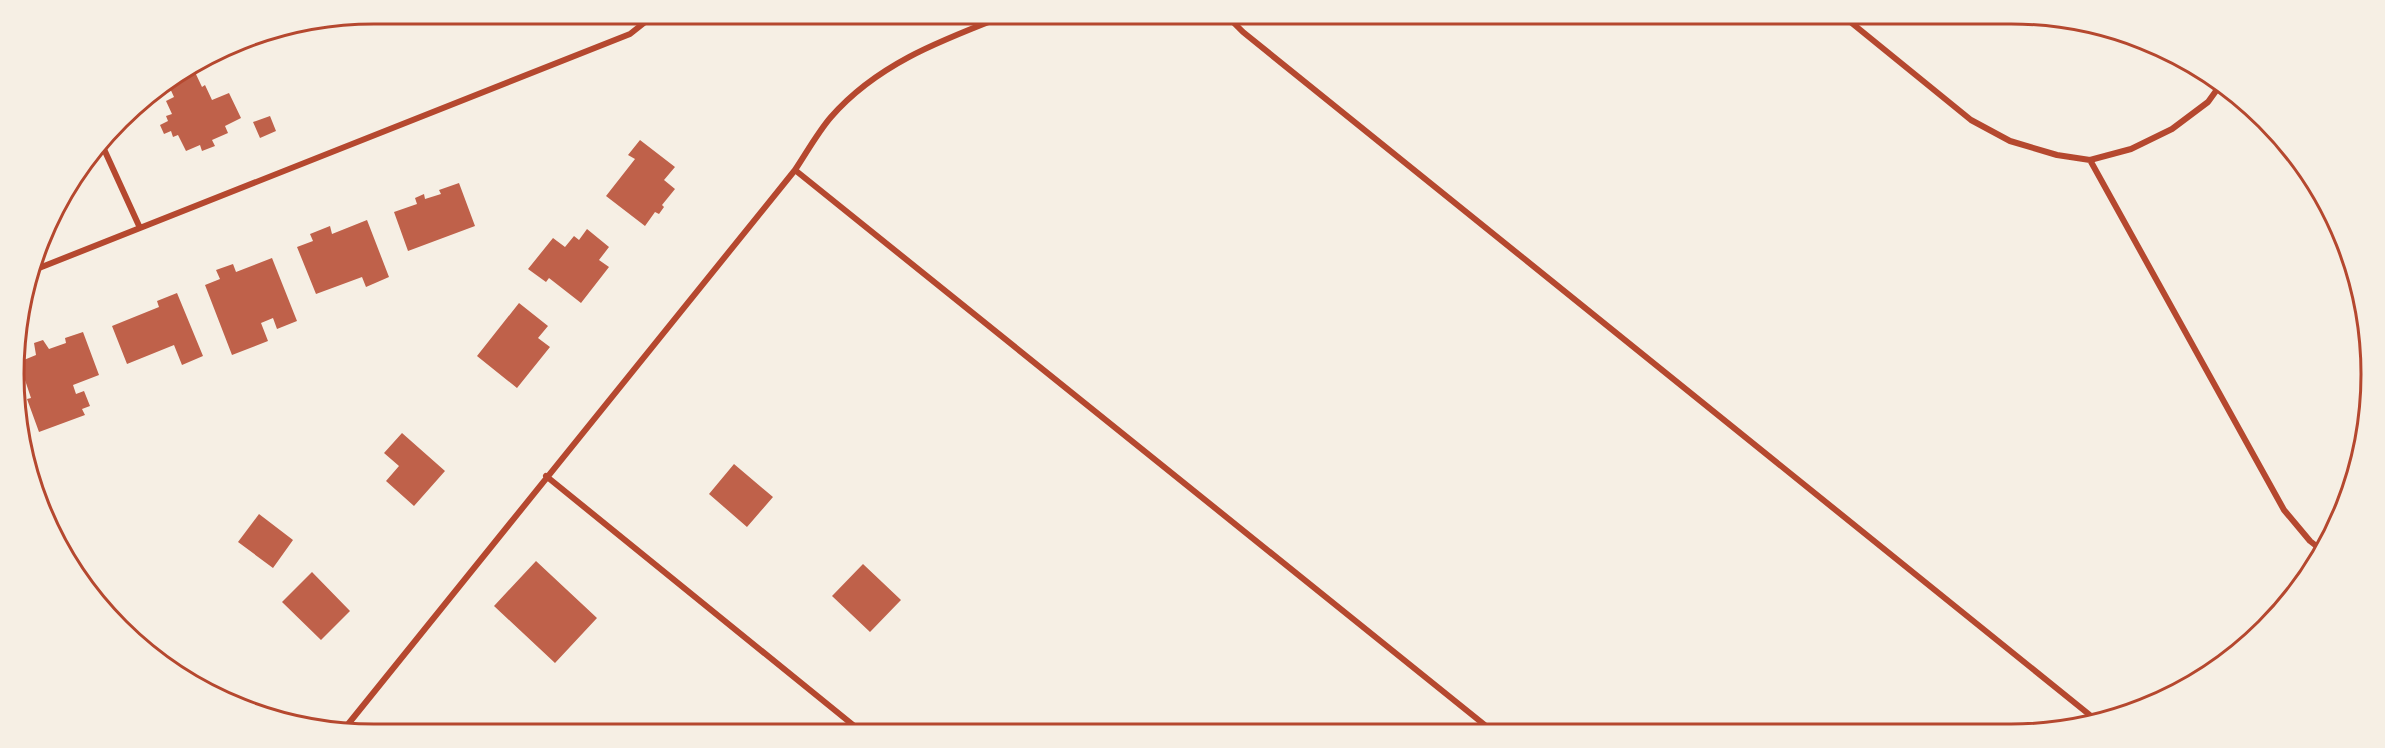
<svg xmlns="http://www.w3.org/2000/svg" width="2385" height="748" viewBox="0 0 2385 748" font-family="'Source Sans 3',sans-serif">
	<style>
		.building { fill: #bf614a }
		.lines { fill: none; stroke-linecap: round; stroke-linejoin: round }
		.minor { stroke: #b5482f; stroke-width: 6 }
		.rim { fill: none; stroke: #b5482f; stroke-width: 3 }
	</style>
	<rect width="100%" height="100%" fill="#f6efe4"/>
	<path class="building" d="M 495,14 L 546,14 L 544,22 L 529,18 L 527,23 Z
		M 194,70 L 202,87 L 205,85 L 212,100 L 229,93 L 241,118 L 225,126 L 228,133 L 212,140 L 215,146 L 202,151 L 200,145 L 186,151 L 178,135 L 173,137 L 171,131 L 164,134 L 160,125 L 168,121 L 166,116 L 172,114 L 166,101 L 174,97 L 168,84 Z
		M 270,116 L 276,131 L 260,138 L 253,122 Z
		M 640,140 L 675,167 L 664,180 L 675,189 L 662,205 L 664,207 L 659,214 L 655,212 L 645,226 L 606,196 L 635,159 L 628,155 Z
		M 459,183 L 475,226 L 408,251 L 394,212 L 417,204 L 415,198 L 424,194 L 425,199 L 441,194 L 439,190 Z
		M 367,220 L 389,277 L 366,287 L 362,277 L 316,294 L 297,247 L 313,241 L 310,234 L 330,226 L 332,234 Z
		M 587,229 L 609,247 L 599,260 L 609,267 L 581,303 L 549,278 L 546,282 L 528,269 L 553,238 L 565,247 L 574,236 L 579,240 Z
		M 272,258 L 297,321 L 277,329 L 273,318 L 261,323 L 268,341 L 232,355 L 205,285 L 220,279 L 216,270 L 233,264 L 236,272 Z
		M 177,293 L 203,356 L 182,365 L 174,345 L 127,364 L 112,326 L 159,307 L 157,301 Z
		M 519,303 L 548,326 L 538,338 L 550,347 L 517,388 L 477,356 Z
		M 83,332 L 99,375 L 73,385 L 76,394 L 84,391 L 90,406 L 82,409 L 85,415 L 39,432 L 27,399 L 31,398 L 19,362 L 36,355 L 34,343 L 43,340 L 49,349 L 66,343 L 65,338 Z
		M 402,433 L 445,471 L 414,506 L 386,481 L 399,466 L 384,453 Z
		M 734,464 L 773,497 L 747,527 L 709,494 Z
		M 259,514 L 293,540 L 273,568 L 238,542 Z
		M 536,561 L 597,618 L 555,663 L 494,606 Z
		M 863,564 L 901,600 L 870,632 L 832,596 Z
		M 312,572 L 350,611 L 321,640 L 282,602 Z"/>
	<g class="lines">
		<path class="minor" d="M 1228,17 L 1243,32 L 2096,720
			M 1848,20 L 1971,120 L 2010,141 L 2057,155 L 2090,160 L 2131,149 L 2172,129 L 2208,102 L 2221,84
			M 103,147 L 140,228
			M 2090,160 L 2284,510 L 2310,541 L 2324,552
			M 795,170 L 1491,730
			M 34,270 L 630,34 L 654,15
			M 546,476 L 858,729
			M 345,728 L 795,170 C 807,152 818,132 831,117 C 877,64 942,40 1004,16"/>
	</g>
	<path d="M0 0H2385V748H0ZM374 24H2011A350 350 0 0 1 2361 374V374A350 350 0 0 1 2011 724H374A350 350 0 0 1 24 374V374A350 350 0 0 1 374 24Z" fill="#f6efe4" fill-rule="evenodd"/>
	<path class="rim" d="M374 24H2011A350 350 0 0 1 2361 374V374A350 350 0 0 1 2011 724H374A350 350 0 0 1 24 374V374A350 350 0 0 1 374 24Z"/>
</svg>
